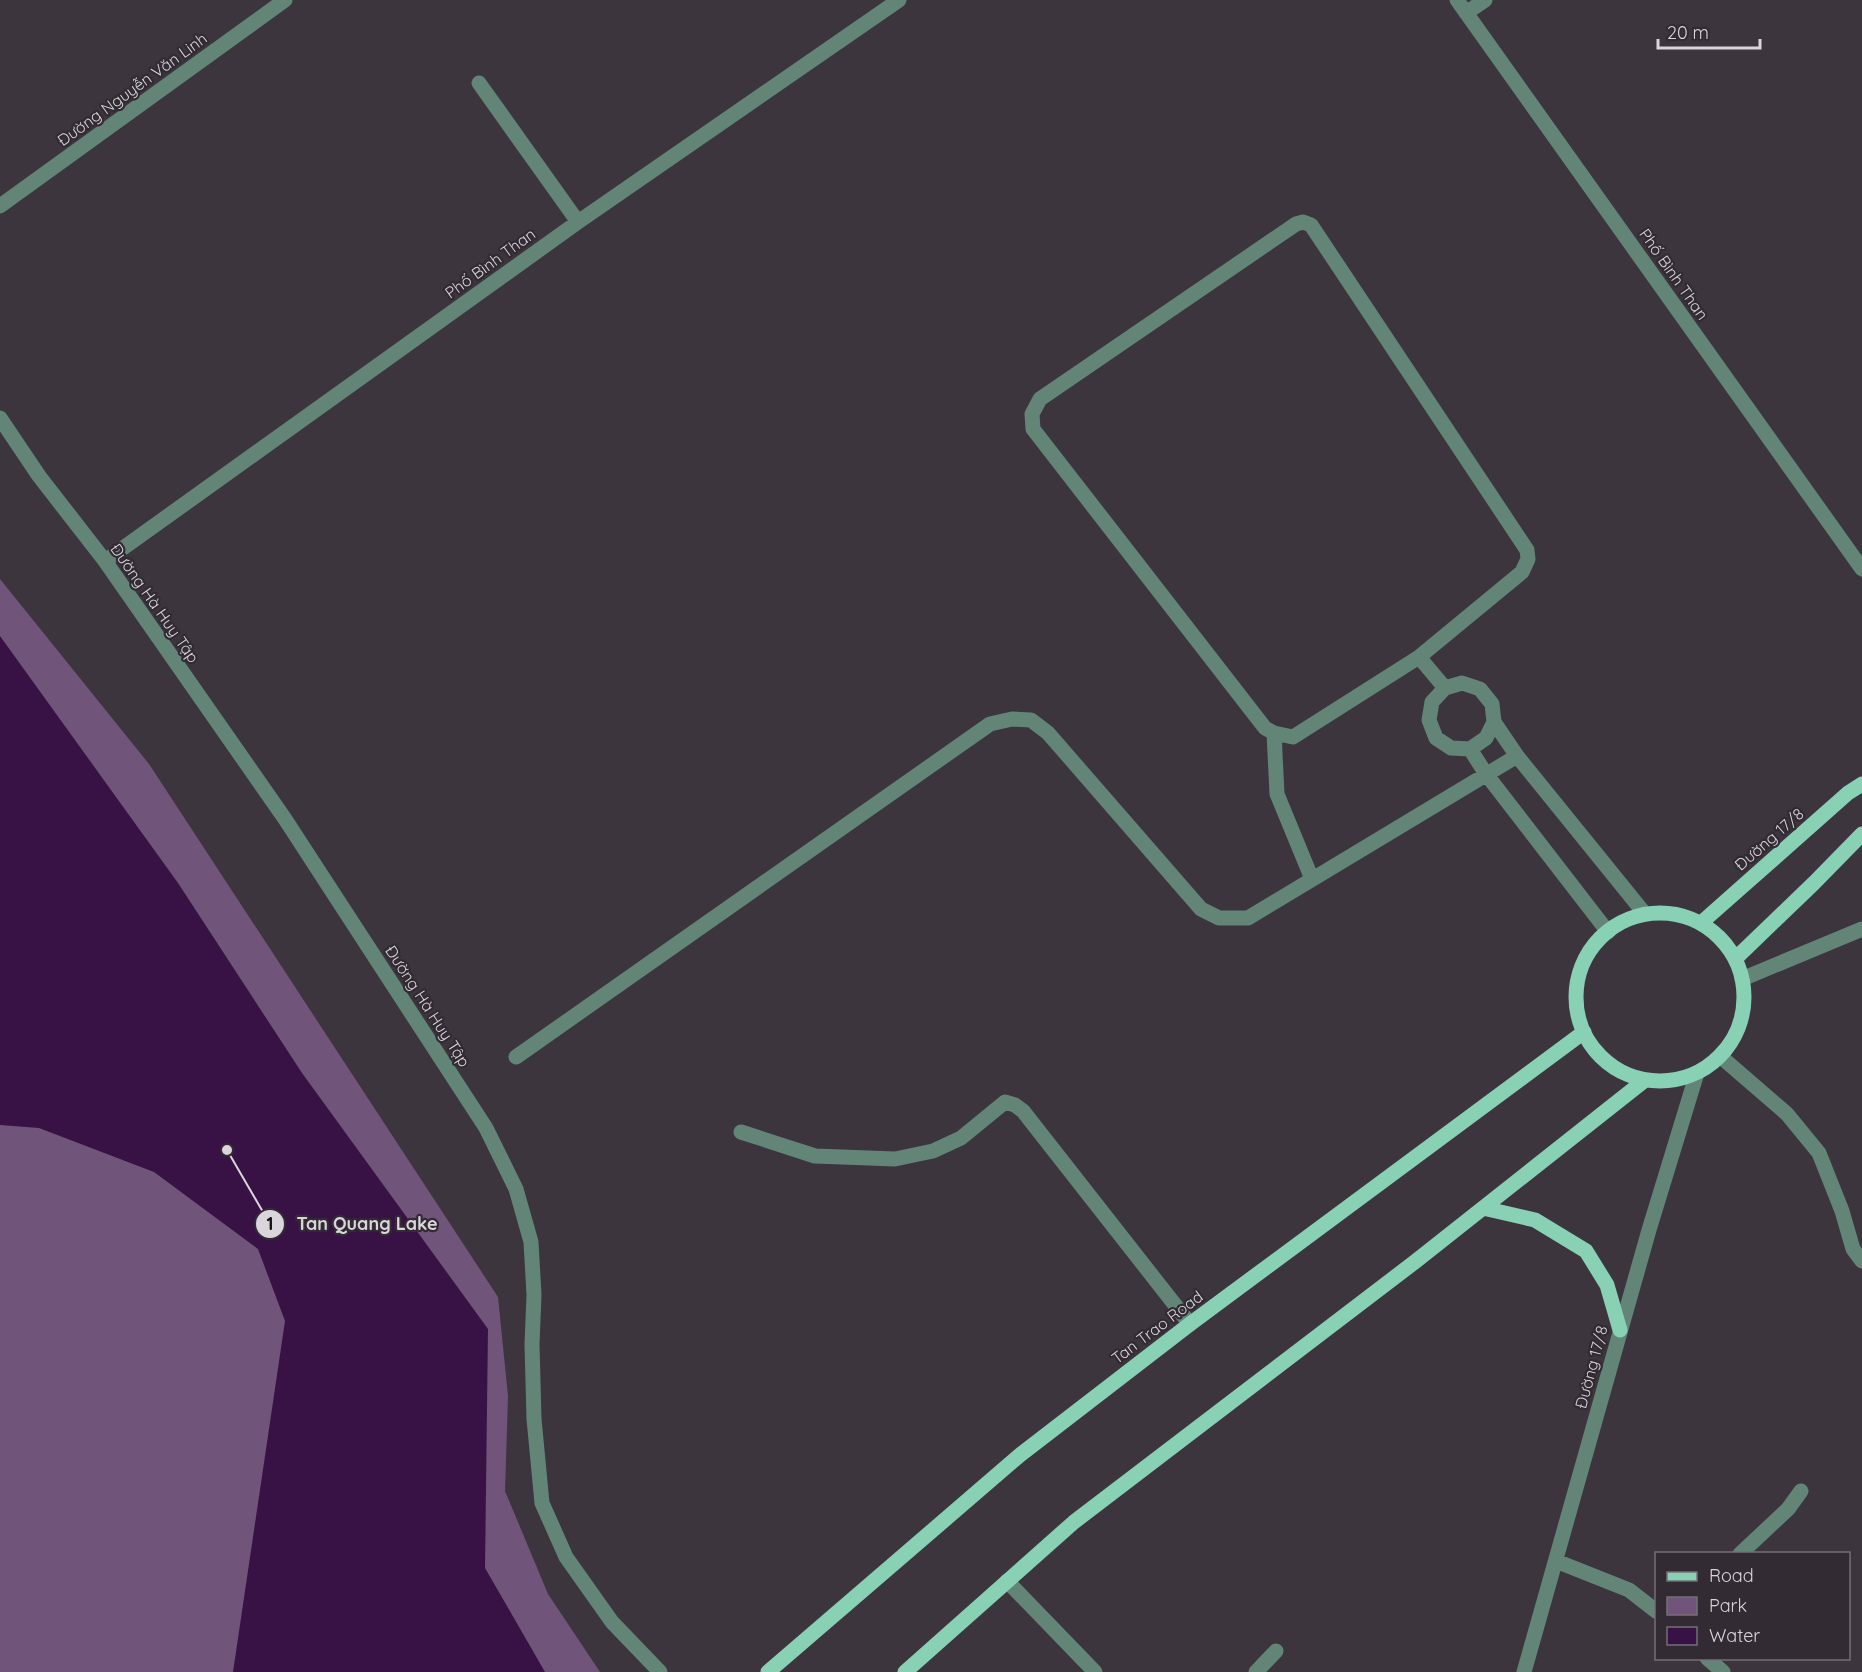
<svg xmlns="http://www.w3.org/2000/svg" width="1862" height="1672" viewBox="0 0 1862 1672" font-family="Quicksand,sans-serif">
	<style>
		.green { fill: #70547a }
		.water { fill: #391245 }
		.lines { fill: none; stroke-linecap: round; stroke-linejoin: round }
		.minor { stroke: #628577; stroke-width: 15 }
		.major { stroke: #88d1b5; stroke-width: 15 }
		.labels { text-anchor: middle; stroke-width: 4.5; stroke-linejoin: round; paint-order: stroke }
		.street-label { font-size: 16px; fill: #d9d5db; stroke: #322b34 }
		.leader { fill: none; stroke: #d9d5db; stroke-width: 2 }
		.callout-dot { fill: #d9d5db; stroke: #322b34; stroke-width: 2 }
		.mark-label { font-size: 18px; text-anchor: middle; font-weight: bold; fill: #111 }
		.callout-label { font-size: 18px; text-anchor: middle; font-weight: bold; fill: #d9d5db; stroke: #322b34; stroke-width: 4.5; stroke-linejoin: round; paint-order: stroke }
	</style>
	<rect width="100%" height="100%" fill="#3c353e"/>
	<path class="green" d="M 0,579 L 149,764 L 498,1297 L 508,1396 L 505,1491 L 548,1594 L 600,1672 L 0,1672 Z"/>
	<path class="water" d="M 0,636 L 178,883 L 302,1073 L 488,1329 L 485,1568 L 545,1672 L 233,1672 L 285,1321 L 258,1249 L 154,1172 L 39,1128 L 0,1125 Z"/>
	<g class="lines">
		<path class="minor" d="M 1457,0 L 1862,569
			M 1466,13 L 1485,0
			M 479,83 L 578,222
			M 0,206 L 285,0
			M 1303,222 L 1311,225 L 1527,550 L 1528,559 L 1522,572 L 1419,657 L 1293,737 L 1274,733 L 1265,728 L 1033,429 L 1032,414 L 1040,399 L 1296,224 Z
			M 0,418 L 39,476 L 105,561 L 285,819 L 486,1128 L 516,1189 L 531,1242 L 534,1295 L 532,1344 L 534,1419 L 542,1503 L 566,1557 L 612,1622 L 660,1672
			M 105,561 L 578,222 L 899,0
			M 1419,657 L 1445,688
			M 1494,722 L 1486,738 L 1470,749 L 1451,748 L 1436,738 L 1429,720 L 1432,702 L 1445,688 L 1462,683 L 1480,689 L 1492,704 L 1494,722 L 1517,756 L 1645,914
			M 1274,733 L 1277,794 L 1312,879
			M 1470,749 L 1486,774 L 1608,932
			M 1742,979 L 1862,929
			M 1720,1056 L 1787,1114 L 1819,1153 L 1842,1211 L 1853,1249 L 1862,1261
			M 516,1057 L 990,724 L 1012,719 L 1031,720 L 1048,733 L 1201,909 L 1219,918 L 1248,918 L 1517,756
			M 741,1132 L 815,1156 L 895,1159 L 933,1151 L 961,1138 L 1005,1102 L 1015,1105 L 1023,1111 L 1190,1324
			M 1740,1554 L 1788,1509 L 1801,1491
			M 1556,1561 L 1629,1590 L 1656,1611
			M 1007,1581 L 1095,1672
			M 1707,1658 L 1723,1672
			M 1256,1672 L 1276,1651
			M 1524,1672 L 1649,1230 L 1697,1073"/>
		<path class="major" d="M1576 997a84 84 0 1 1 168 0a84 84 0 1 1-168 0Z
			M 1701,923 L 1848,793 L 1862,784
			M 1735,959 L 1814,883 L 1862,834
			M 1483,1208 L 1535,1220 L 1586,1251 L 1607,1285 L 1620,1330
			M 768,1672 L 1020,1455 L 1190,1324 L 1584,1032
			M 905,1672 L 1074,1522 L 1416,1261 L 1645,1080"/>
	</g>
	<g class="labels">
		<g class="street-label">
			<text transform="translate(132 89) rotate(-36)" y="6">Đường Nguyễn Văn Linh</text>
			<text transform="translate(490 263) rotate(-36)" y="6">Phố Bình Than</text>
			<text transform="translate(1674 274) rotate(55)" y="6">Phố Bình Than</text>
			<text transform="translate(155 603) rotate(55)" y="6">Đường Hà Huy Tập</text>
			<text transform="translate(1769 839) rotate(-41)" y="6">Đường 17/8</text>
			<text transform="translate(428 1006) rotate(57)" y="6">Đường Hà Huy Tập</text>
			<text transform="translate(1157 1327) rotate(-37)" y="6">Tan Trao Road</text>
			<text transform="translate(1591 1367) rotate(-75)" y="6">Đường 17/8</text>
		</g>
	</g>
	<path class="leader" d="M227 1150L270 1224"/>
	<g class="callout-dot">
		<circle cx="227" cy="1150" r="6"/>
		<circle cx="270" cy="1224" r="15"/>
	</g>
	<g class="mark-label">
		<text x="270" y="1230">1</text>
	</g>
	<g class="callout-label">
		<text x="367" y="1230">Tan Quang Lake</text>
	</g>
	<rect x="1655" y="1552" width="195" height="108" fill="#322b34" stroke="#756f77" stroke-width="1.5"/>
	<rect x="1667" y="1572" width="30" height="9" fill="#88d1b5" stroke="#756f77" stroke-width="1.5"/>
	<text x="1709" y="1582" font-size="18" fill="#d9d5db">Road</text>
	<rect x="1667" y="1597" width="30" height="18" fill="#70547a" stroke="#756f77" stroke-width="1.5"/>
	<text x="1709" y="1612" font-size="18" fill="#d9d5db">Park</text>
	<rect x="1667" y="1627" width="30" height="18" fill="#391245" stroke="#756f77" stroke-width="1.5"/>
	<text x="1709" y="1642" font-size="18" fill="#d9d5db">Water</text>
	<path d="M1658 39v9h102v-9" fill="none" stroke="#d9d5db" stroke-width="3"/>
	<text x="1667" y="39" font-size="18" fill="#d9d5db" stroke="#322b34" stroke-width="4.5" paint-order="stroke">20 m</text>
</svg>
